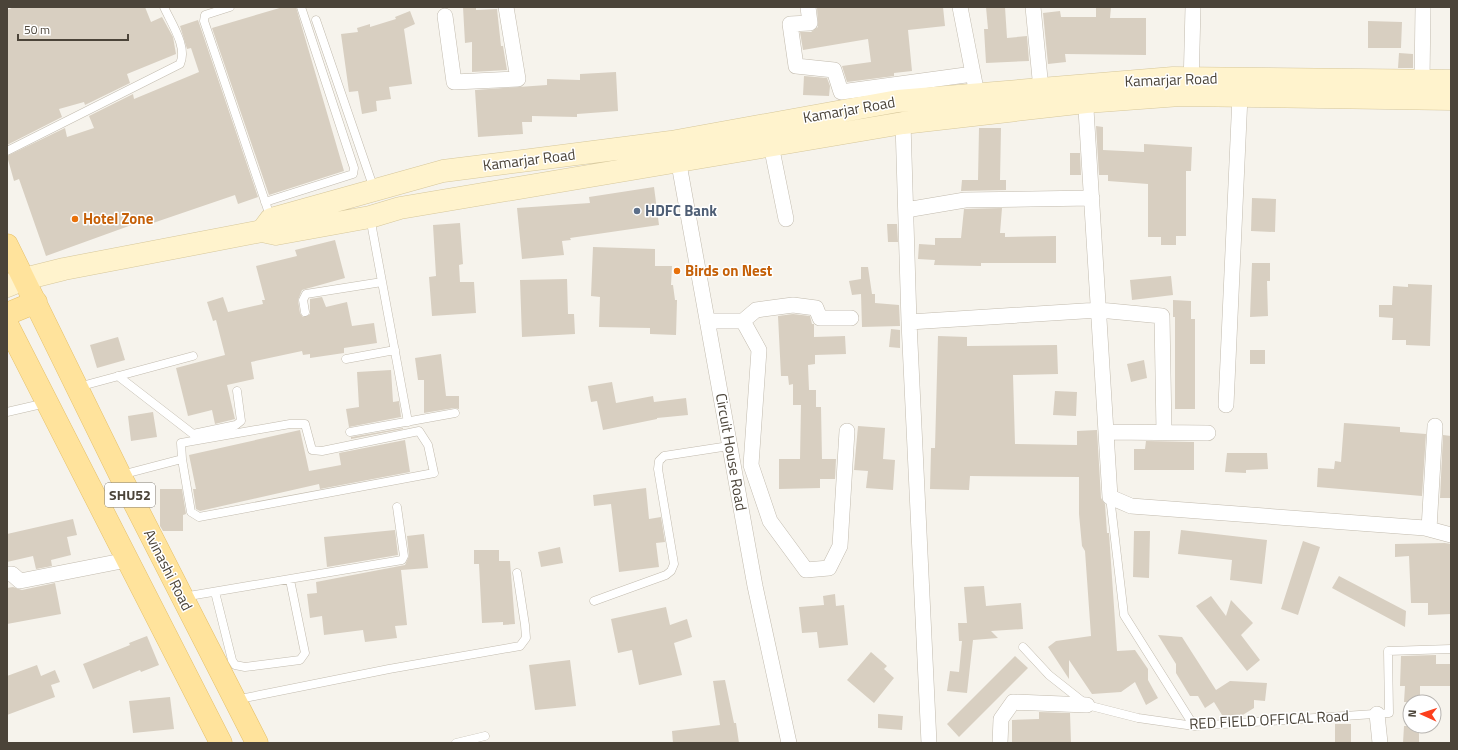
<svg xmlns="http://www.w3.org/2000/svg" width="1458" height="750" viewBox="0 0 1458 750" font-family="'Titillium Web',sans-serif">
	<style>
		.building { fill: #d8cfc1 }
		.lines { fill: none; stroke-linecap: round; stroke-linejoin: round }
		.service-casing { stroke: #c2bbae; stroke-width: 9 }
		.minor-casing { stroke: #c2bbae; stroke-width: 16 }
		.secondary-casing { stroke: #d6c79b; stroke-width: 23 }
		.primary-casing { stroke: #e6c16a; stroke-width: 23 }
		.service { stroke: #fff; stroke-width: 8 }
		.minor { stroke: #fff; stroke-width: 15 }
		.secondary { stroke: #fff3cd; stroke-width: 22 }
		.primary { stroke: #ffe39c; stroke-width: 22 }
		.service-dot { fill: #5c6f8a; stroke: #fff; stroke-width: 1.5 }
		.food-dot { fill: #e8710a; stroke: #fff; stroke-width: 1.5 }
		.labels { text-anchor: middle; stroke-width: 3; stroke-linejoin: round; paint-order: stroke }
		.shield { fill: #fff; stroke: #817c74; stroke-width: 1 }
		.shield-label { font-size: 14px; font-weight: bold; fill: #4b4439 }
		.street-label { font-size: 15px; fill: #4b4439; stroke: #fff }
		.service-label { font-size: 15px; font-weight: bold; fill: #4e5e75; stroke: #fff; text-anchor: start }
		.food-label { font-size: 15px; font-weight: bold; fill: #c56008; stroke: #fff; text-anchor: start }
	</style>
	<rect width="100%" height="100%" fill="#f6f3ec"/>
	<path class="building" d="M 14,7 L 145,7 L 151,22 L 162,17 L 173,37 L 176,54 L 127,74 L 130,83 L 85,105 L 84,102 L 59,109 L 62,117 L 7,145 L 7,10 Z
		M 283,7 L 296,7 L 344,171 L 269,195 L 212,28 Z
		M 463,7 L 476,7 L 476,10 L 497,9 L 501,46 L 503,46 L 507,70 L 472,72 L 472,42 L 465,43 Z
		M 817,7 L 943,7 L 945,26 L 908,30 L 912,71 L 894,73 L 894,76 L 847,82 L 842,66 L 871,62 L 868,39 L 803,50 L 800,32 L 811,32 L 818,27 Z
		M 986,7 L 1005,7 L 1007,38 L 1027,36 L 1029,61 L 986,63 L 984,29 L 988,29 Z
		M 1096,7 L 1111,7 L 1110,18 L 1146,18 L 1146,55 L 1065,54 L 1066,62 L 1048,64 L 1043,13 L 1060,11 L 1061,17 L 1096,17 Z
		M 410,11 L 415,24 L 404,29 L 412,84 L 389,87 L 391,99 L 376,101 L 377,111 L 362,114 L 358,91 L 349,92 L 341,34 L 358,32 L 357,28 L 370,24 L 370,27 L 396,19 L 395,17 Z
		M 198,20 L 258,197 L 238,204 L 235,195 L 153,223 L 151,218 L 46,256 L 19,179 L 14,181 L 7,156 L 65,128 L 67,137 L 94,128 L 89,116 L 133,94 L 134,99 L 199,72 L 191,48 L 187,49 L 180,26 Z
		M 1368,21 L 1402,22 L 1401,48 L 1368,48 Z
		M 1399,53 L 1413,54 L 1413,68 L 1398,68 Z
		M 616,72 L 618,111 L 577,114 L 577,117 L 532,116 L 532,122 L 522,122 L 523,134 L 478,137 L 475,90 L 547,85 L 547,79 L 580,80 L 580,74 Z
		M 804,76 L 827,78 L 830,86 L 829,96 L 803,95 Z
		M 1096,126 L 1103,127 L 1103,150 L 1144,152 L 1144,144 L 1192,147 L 1191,171 L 1186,171 L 1186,236 L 1176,236 L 1176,245 L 1161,245 L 1161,237 L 1148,237 L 1148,184 L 1108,181 L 1108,175 L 1099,175 Z
		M 979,128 L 1001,128 L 1000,180 L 1006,180 L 1006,190 L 961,191 L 962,180 L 978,180 Z
		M 1070,153 L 1080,153 L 1081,175 L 1070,175 Z
		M 654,187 L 659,225 L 570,238 L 571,240 L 562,241 L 564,255 L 522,259 L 517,208 L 590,203 L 589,197 Z
		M 1252,198 L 1276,199 L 1275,232 L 1251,231 Z
		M 1002,208 L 1000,233 L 1005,233 L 1005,237 L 1056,236 L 1056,263 L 981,263 L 981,266 L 934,265 L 935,260 L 918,259 L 919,244 L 935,245 L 935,238 L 961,238 L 964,209 Z
		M 460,223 L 463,264 L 459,265 L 460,282 L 474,282 L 476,313 L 432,316 L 429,277 L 436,276 L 433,225 Z
		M 887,224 L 897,224 L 898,242 L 888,242 Z
		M 335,240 L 345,278 L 302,290 L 298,300 L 300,313 L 303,317 L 310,314 L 310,299 L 322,297 L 326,307 L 347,302 L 352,326 L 374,323 L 377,343 L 344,348 L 344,353 L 310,358 L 310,354 L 303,355 L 302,351 L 251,362 L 254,379 L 227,385 L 235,419 L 215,424 L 212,410 L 188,416 L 176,368 L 225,355 L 216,320 L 213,321 L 207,302 L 223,297 L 228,312 L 263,304 L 262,300 L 265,300 L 256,266 L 297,256 L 295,250 Z
		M 593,247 L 655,249 L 655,266 L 672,266 L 671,285 L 673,285 L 675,300 L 677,300 L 676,335 L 650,334 L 650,328 L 599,327 L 600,297 L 591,296 Z
		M 1252,263 L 1270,263 L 1270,281 L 1267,281 L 1268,316 L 1250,317 Z
		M 861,267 L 868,267 L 872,294 L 875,294 L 875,303 L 899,305 L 900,326 L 862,327 L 861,294 L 852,295 L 849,281 L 861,279 Z
		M 1171,276 L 1173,295 L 1132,300 L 1130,280 Z
		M 567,279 L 568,314 L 574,314 L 575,334 L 522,337 L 520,280 Z
		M 1408,284 L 1432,285 L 1430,346 L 1406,345 L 1406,340 L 1392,340 L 1393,318 L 1379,317 L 1379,305 L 1392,305 L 1393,286 L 1408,287 Z
		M 1173,300 L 1191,301 L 1191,319 L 1195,319 L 1195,409 L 1175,409 L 1175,317 L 1173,317 Z
		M 793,314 L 810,316 L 812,324 L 814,324 L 814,337 L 845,336 L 846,354 L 815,355 L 815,364 L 808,365 L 809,390 L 816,390 L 816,407 L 821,407 L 822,459 L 836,459 L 835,479 L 820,479 L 820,488 L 779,489 L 779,459 L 800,459 L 801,405 L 793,405 L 793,384 L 789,385 L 788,376 L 781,376 L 778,316 Z
		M 891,329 L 900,330 L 900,348 L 889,347 Z
		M 938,336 L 967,337 L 967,346 L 1057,345 L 1058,374 L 1013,375 L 1015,444 L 1077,445 L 1077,431 L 1097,430 L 1101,498 L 1105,504 L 1107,533 L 1109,533 L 1117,651 L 1135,650 L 1148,669 L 1148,680 L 1158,698 L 1146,705 L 1135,682 L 1121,692 L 1092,694 L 1069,660 L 1069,679 L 1048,647 L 1056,641 L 1091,636 L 1085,551 L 1082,546 L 1079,514 L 1079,477 L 970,476 L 969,490 L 930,489 L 931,448 L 935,448 Z
		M 118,337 L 125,360 L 97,368 L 90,345 Z
		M 1250,350 L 1265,350 L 1265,364 L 1250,364 Z
		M 441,354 L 446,396 L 459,396 L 459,409 L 454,408 L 424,413 L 424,380 L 418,380 L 415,358 Z
		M 1144,360 L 1147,378 L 1131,382 L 1127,364 Z
		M 391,370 L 393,402 L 399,401 L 401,417 L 349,427 L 346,409 L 359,407 L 357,372 Z
		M 612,382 L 616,403 L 653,396 L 654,402 L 686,398 L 688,415 L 657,418 L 657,419 L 603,430 L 597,401 L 591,402 L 588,386 Z
		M 1055,391 L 1077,392 L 1076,416 L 1053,415 Z
		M 153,412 L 157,437 L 131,441 L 128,416 Z
		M 1344,423 L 1400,427 L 1400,432 L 1426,434 L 1422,496 L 1317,487 L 1318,468 L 1334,469 L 1335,461 L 1341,462 Z
		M 858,426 L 885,428 L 883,459 L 895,460 L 893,490 L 866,488 L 868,471 L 854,470 Z
		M 403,428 L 403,429 L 351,439 L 351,437 Z
		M 300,430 L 309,471 L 341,465 L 339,453 L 405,440 L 410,472 L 320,489 L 319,484 L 200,511 L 196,509 L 193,489 L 196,489 L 189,455 Z
		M 1443,435 L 1451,436 L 1451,498 L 1440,498 Z
		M 1146,441 L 1194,442 L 1194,470 L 1134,470 L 1134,449 L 1145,449 Z
		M 1227,453 L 1267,453 L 1268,469 L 1246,470 L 1246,473 L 1225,472 Z
		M 646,488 L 649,519 L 661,517 L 665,542 L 656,543 L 659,567 L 619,572 L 611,504 L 594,506 L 593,495 Z
		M 160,489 L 182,489 L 186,514 L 183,515 L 183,531 L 163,531 L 160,526 Z
		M 73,519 L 77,535 L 67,537 L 71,555 L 51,560 L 52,566 L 36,569 L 33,556 L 7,562 L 7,534 Z
		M 395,530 L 398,555 L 327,567 L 324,537 Z
		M 1181,530 L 1267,540 L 1262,584 L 1230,580 L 1232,560 L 1178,554 Z
		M 1134,531 L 1150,531 L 1149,578 L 1133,577 Z
		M 424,534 L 428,568 L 401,570 L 407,625 L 395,626 L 397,638 L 365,642 L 363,630 L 324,635 L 322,616 L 310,618 L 307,594 L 317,593 L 316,582 L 405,565 L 409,556 L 407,536 Z
		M 1303,541 L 1320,547 L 1298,615 L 1281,609 Z
		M 1445,543 L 1451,544 L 1451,614 L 1428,615 L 1428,603 L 1411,603 L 1409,556 L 1395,557 L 1395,544 Z
		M 560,547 L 563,563 L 541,567 L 538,552 Z
		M 474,550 L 499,550 L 499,561 L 510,561 L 515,624 L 503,625 L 503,622 L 482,623 L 479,564 L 474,564 Z
		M 1339,576 L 1406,611 L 1405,627 L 1332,588 Z
		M 55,583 L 61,614 L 7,624 L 7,588 L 13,587 L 22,590 Z
		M 984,586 L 986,606 L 1021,603 L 1023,629 L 991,631 L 998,638 L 973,640 L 967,693 L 947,691 L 950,671 L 959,672 L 962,641 L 959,641 L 958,623 L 967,623 L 964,587 Z
		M 835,594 L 836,606 L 844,605 L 848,645 L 819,648 L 817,632 L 802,633 L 799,607 L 824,605 L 823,596 Z
		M 1211,596 L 1226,616 L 1231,600 L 1253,623 L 1241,635 L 1260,660 L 1247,671 L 1196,606 Z
		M 666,607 L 670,625 L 687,619 L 692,637 L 674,643 L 682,675 L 639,685 L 632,650 L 618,653 L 611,619 Z
		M 1158,635 L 1182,637 L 1216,690 L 1230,681 L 1267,683 L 1265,701 L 1254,700 L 1254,708 L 1241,716 L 1222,715 L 1214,702 L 1205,708 L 1198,696 L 1190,696 L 1176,673 L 1176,664 Z
		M 147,636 L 159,665 L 141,672 L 140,670 L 93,689 L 83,664 L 130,645 L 129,643 Z
		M 871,652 L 887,666 L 884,669 L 894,678 L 874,703 L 847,680 Z
		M 1436,655 L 1436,664 L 1450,664 L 1450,686 L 1420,686 L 1420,702 L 1404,702 L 1405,686 L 1400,686 L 1401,656 Z
		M 1015,656 L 1028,668 L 959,737 L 947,724 Z
		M 570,660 L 576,706 L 535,710 L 529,665 Z
		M 37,665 L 41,676 L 55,670 L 60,682 L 51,685 L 55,697 L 7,715 L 7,676 Z
		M 725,680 L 734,723 L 736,723 L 739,743 L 673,743 L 672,731 L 720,725 L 713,681 Z
		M 170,697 L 174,729 L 133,733 L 129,701 Z
		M 1039,712 L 1070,713 L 1071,743 L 1012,743 L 1012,720 L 1039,719 Z
		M 878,714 L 903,716 L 902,730 L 878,728 Z
		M 1335,724 L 1351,724 L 1351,743 L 1335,743 Z
		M 1404,726 L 1419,726 L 1419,743 L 1403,743 Z"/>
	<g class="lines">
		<defs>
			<path id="service" d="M 230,7 L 205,15 L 204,21 L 271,219
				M 316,20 L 374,189
				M 7,151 L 180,64 C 188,47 171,23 164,7
				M 265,202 L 353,174 L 354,168 L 301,7
				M 370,217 L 408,422
				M 305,312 L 303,300 L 306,294 L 382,282
				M 346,359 L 395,350
				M 118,376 L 193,434 L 236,425 L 241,421 L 237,391
				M 78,387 L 193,356
				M 7,412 L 46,403
				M 350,432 L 455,413
				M 121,475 L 182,459 L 181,443 L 290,424 L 305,424 L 312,450 L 322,451 L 419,431 L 428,445 L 434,473 L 199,517 L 191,512 L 182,459
				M 1110,497 L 1124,615 L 1194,726
				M 215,592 L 232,660 L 235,665 L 245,667 L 300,660 L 305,653 L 290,580
				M 183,597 L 402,560 L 404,556 L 397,507
				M 594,601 L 666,575 L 671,571 L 674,564 L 658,469 L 659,461 L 664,456 L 729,446
				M 1023,647 L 1049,675 L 1087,705 L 1138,718 L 1194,726 L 1389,713 L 1388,651 L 1451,649
				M 235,700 L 389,669 L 520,646 L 526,638 L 525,625 L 517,573
				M 456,743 L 485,736"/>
			<path id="minor" d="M 808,7 L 810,23 L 790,24 L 796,66 L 834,70 L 841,92 L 973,74
				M 960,7 L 975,84
				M 1033,7 L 1041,89
				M 445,16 L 454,82 L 518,79 L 506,7
				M 1422,81 L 1423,7
				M 1191,88 L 1193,7
				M 1085,93 L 1110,497 L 1131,506 L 1425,528 L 1451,535
				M 903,123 L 909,322 L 929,743
				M 771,145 L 786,219
				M 677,153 L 755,586 L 789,743
				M 906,210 L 965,200 L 1092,198
				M 707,321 L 743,321
				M 909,322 L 1099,310 L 1162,316 L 1164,432
				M 1226,405 L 1240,96
				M 847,431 L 840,546 L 829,568 L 806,570 L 770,521 L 751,465 L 759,350 L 743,321 L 756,310 L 793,305 L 816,308 L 820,318 L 851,318
				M 1106,432 L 1208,433
				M 1429,529 L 1435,426
				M 7,574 L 12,574 L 20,581 L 127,560
				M 1377,714 L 1380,743
				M 1000,743 L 1001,719 L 1013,702 L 1087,705"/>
			<path id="secondary" d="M 262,231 L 271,219 L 443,171 L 671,142 L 898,101 L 1173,78 L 1451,81
				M 7,286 L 24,279 L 64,269 L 262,231 L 276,234 L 370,217 L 400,208 L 903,123 L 1086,102 L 1180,95 L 1451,99"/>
			<path id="primary" d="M 7,245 L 120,475 L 257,743
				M 7,314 L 36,302
				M 7,324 L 221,743"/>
		</defs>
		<use href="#service" class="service-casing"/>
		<use href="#minor" class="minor-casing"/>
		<use href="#secondary" class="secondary-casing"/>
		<use href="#primary" class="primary-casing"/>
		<use href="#service" class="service"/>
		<use href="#minor" class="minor"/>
		<use href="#secondary" class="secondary"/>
		<use href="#primary" class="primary"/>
	</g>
	<circle class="service-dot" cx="637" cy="211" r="4"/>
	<g class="food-dot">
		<circle cx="75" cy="219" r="4"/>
		<circle cx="677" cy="271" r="4"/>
	</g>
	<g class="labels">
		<rect class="shield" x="105" y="483" width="50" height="24" rx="3"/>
		<g class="shield-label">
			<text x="130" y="500">SHU52</text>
		</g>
		<g class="street-label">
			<text transform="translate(1171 80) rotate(-2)" y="5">Kamarjar Road</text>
			<text transform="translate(849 110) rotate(-10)" y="5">Kamarjar Road</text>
			<text transform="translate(529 160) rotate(-7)" y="5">Kamarjar Road</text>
			<text transform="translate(731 452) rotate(80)" y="5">Circuit House Road</text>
			<text transform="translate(168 570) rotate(63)" y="5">Avinashi Road</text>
			<text transform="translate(1269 720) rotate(-3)" y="5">RED FIELD OFFICAL Road</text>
		</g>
		<g class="service-label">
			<text x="645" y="216">HDFC Bank</text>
		</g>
		<g class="food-label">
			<text x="83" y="224">Hotel Zone</text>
			<text x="685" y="276">Birds on Nest</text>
		</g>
	</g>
	<rect width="1458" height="750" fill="none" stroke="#4b4439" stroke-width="16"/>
	<g transform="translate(1422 714) rotate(273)"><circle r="19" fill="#ffffff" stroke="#b7b4b0"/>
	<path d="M0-3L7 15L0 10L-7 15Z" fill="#fc3f1d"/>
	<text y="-6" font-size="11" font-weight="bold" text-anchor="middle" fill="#4b4439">N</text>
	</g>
	<path d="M18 34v6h110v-6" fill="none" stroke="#4b4439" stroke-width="2"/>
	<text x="24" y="34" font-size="12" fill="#4b4439" stroke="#ffffff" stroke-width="3" paint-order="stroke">50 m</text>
</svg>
